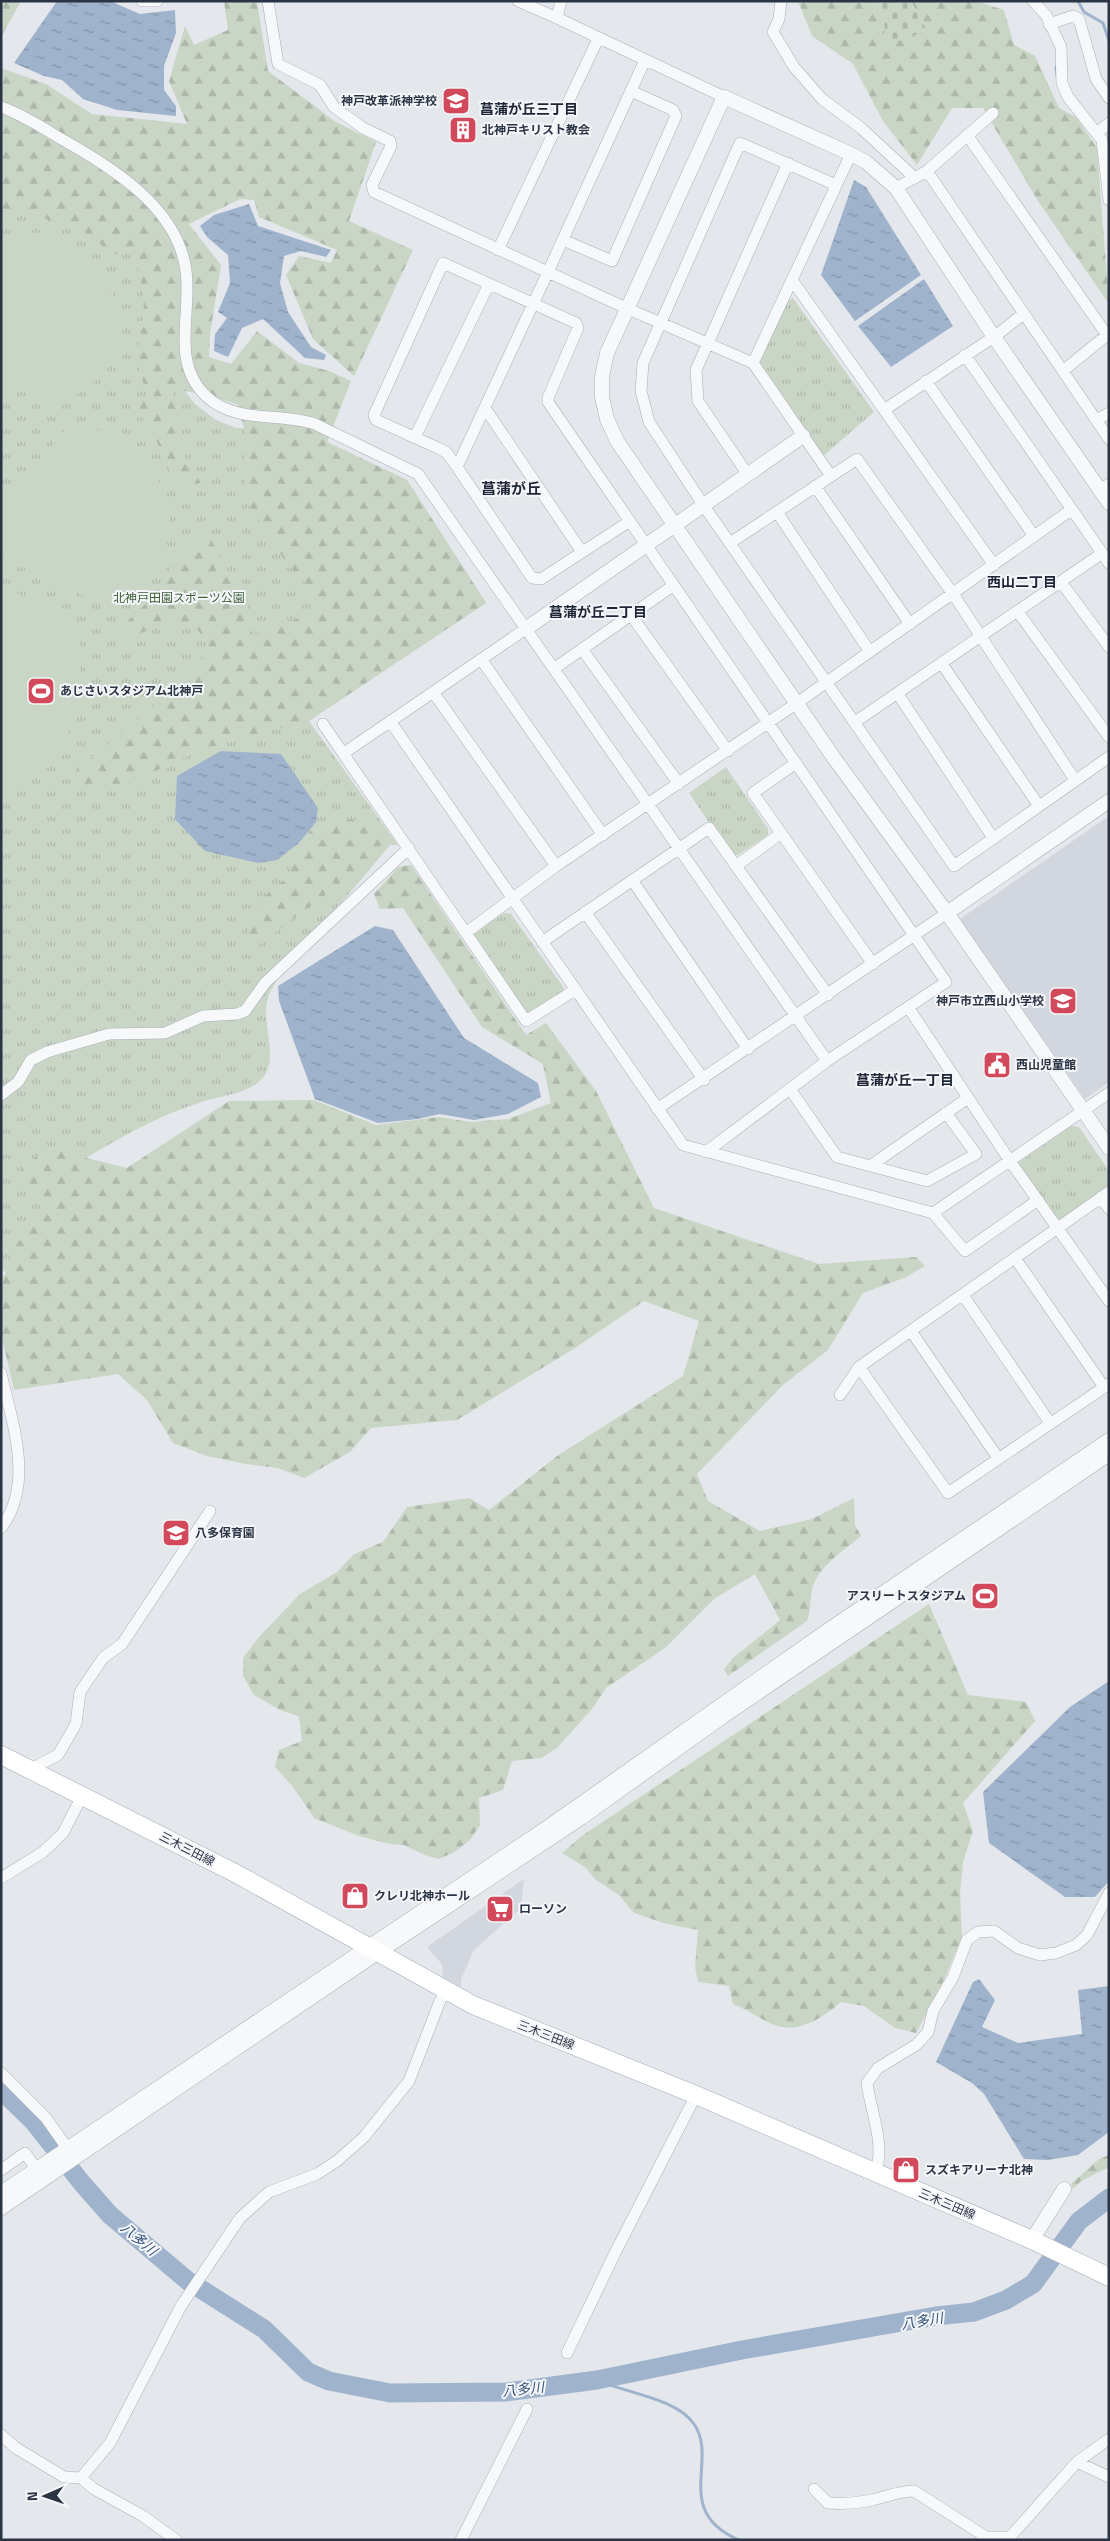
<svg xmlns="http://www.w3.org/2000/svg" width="1110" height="2541" viewBox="0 0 1110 2541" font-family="'Titillium Web','Noto Sans JP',sans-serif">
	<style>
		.built { fill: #d2d6de }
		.grass { fill: url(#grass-tufts) }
		.forest { fill: url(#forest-firs) }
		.cemetery { fill: url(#cemetery-stones) }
		.pitch { fill: #c9d6c5 }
		.water { fill: url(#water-ripples) }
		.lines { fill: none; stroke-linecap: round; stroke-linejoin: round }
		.stream { stroke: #9fb4cc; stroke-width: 3 }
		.river { stroke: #9fb4cc; stroke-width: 19 }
		.minor-casing { stroke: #a9aeb7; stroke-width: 12 }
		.tertiary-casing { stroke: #a9aeb7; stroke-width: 15 }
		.primary-casing { stroke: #a3abb8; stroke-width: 19 }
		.minor { stroke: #f7f8fa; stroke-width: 11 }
		.tertiary { stroke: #f7f8fa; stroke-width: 14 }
		.primary { stroke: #fff; stroke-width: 18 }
		.labels { text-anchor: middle; stroke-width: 4; stroke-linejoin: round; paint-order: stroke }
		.poi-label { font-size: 12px; font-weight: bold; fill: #2b3445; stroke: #f4f6f9; text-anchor: start }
		.park-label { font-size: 12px; fill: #3f6138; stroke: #f4f6f9 }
		.street-label { font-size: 12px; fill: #2b3445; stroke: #f4f6f9 }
		.neighbourhood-label { font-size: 14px; font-weight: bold; fill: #1d2536; stroke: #f4f6f9 }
		.water-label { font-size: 14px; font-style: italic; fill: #34527a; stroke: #f4f6f9 }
		.quarter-label { font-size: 15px; font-weight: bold; fill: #1d2536; stroke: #f4f6f9 }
	</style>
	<defs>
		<pattern id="grass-tufts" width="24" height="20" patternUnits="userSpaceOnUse" patternTransform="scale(1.25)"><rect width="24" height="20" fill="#c9d6c5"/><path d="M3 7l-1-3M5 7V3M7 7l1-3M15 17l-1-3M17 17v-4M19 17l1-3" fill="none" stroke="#adb8ab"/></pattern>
		<pattern id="forest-firs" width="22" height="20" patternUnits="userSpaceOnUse" patternTransform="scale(1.25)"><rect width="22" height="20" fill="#c9d6c5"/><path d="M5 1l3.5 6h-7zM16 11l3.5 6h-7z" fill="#adb8ab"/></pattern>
		<pattern id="cemetery-stones" width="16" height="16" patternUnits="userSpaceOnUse" patternTransform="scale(1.25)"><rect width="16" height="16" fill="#c9d6c5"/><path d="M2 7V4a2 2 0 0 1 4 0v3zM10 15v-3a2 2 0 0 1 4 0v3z" fill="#adb8ab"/></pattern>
		<pattern id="water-ripples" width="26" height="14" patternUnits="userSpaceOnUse" patternTransform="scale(1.25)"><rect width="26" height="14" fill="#9fb4cc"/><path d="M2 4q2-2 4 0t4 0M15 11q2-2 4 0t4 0" fill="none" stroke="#8293a7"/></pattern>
	</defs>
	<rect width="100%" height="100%" fill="#e4e7ec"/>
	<path class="built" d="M 1109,816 L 1109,1082 L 1085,1099 L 960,919 Z
		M 524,1879 L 521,1908 L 474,1950 L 461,1979 L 461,1987 L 442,1977 L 443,1968 L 441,1963 L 427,1947 Z"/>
	<path class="grass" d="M 1,124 L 113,190 L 181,386 L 195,404 L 216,420 L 236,428 L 256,429 L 327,442 L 407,480 L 486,603 L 309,721 L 398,845 L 390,845 L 276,981 C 274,986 269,992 268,998 C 261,1022 277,1052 266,1073 C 256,1092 227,1095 208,1100 C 153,1116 104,1147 55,1177 L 87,1216 L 35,1266 L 1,1272 Z
		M 793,298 L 874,412 L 823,456 L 758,362 L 788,301 Z
		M 726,767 L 768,829 L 768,835 L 738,855 L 731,855 L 689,793 Z
		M 504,913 L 511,914 L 564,988 L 563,993 L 531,1015 L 524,1014 L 472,933 Z
		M 1071,1126 L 1079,1127 L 1109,1171 L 1109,1185 L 1061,1219 L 1055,1218 L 1018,1163 Z"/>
	<path class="forest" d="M 1,1 L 21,1 L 1,37 Z
		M 224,1 L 257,1 L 268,71 L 336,122 L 376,142 L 349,221 L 413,250 L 354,376 L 313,339 L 286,275 L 299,256 L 331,263 L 337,250 L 259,217 L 254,200 L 240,199 L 189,224 L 221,265 L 210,334 L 209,357 L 231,364 L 257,331 L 299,363 L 329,371 L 351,381 L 327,442 L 407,480 L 486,603 L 308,721 L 200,750 L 127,784 L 87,792 L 72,774 L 165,696 L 210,649 L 196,627 L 170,622 L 141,633 L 124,636 L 121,627 L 152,598 L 180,553 L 209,535 L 232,582 L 228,596 L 243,595 L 249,605 L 243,616 L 253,634 L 287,625 L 320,603 L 284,559 L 245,500 L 245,434 L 238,405 L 209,395 L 172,389 L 180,428 L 180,450 L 201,483 L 185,486 C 165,471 164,456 154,435 C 151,427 143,419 137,412 L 147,395 L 136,358 L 144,315 L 143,288 L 137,265 L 127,250 L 112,255 L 91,235 L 30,213 L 1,217 L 1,68 L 46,84 L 92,114 L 187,124 L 169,81 L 185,26 L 194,45 L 228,30 Z
		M 798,1 L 874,1 L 884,17 L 885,38 L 925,27 L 911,1 L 976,1 L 1004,10 L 1014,45 L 1035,56 L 1059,108 L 1076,117 L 1097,148 L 1109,304 L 1038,201 L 983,108 L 952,108 L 917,165 L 883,121 L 853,64 L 812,36 Z
		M 351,819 L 376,824 L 390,845 L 243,957 C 253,920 252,898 288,878 L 295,856 L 312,830 Z
		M 411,865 L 526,1035 L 546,1023 L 596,1091 L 654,1208 L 819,1264 L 916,1257 L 925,1266 L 904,1278 L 863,1293 L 828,1350 L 783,1385 L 697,1474 L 708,1501 L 760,1531 L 812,1519 L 854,1498 L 855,1525 L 861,1536 C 844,1551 821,1564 813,1586 C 809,1597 812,1609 807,1621 L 728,1676 L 724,1669 L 733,1658 L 780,1620 L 755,1574 L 714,1599 L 665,1648 L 606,1688 L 592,1709 L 557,1748 L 541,1758 L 512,1761 L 503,1790 L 479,1798 L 480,1825 L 470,1840 L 453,1853 L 438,1859 L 425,1855 L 404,1845 L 390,1844 L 359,1836 L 314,1818 L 294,1788 L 275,1767 L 279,1750 L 302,1741 L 299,1716 L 282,1711 L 254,1695 L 243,1676 L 243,1658 L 259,1637 L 300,1594 L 337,1572 L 354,1554 L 383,1542 L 407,1507 L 469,1498 L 489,1510 L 557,1456 L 683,1376 L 699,1321 L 644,1301 L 575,1348 L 457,1420 L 371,1428 L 350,1452 L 304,1478 L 278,1468 L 246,1464 L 207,1456 L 173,1443 L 147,1400 L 118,1374 L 14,1390 L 1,1334 L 1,1277 L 5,1275 L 11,1250 L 51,1208 L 22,1183 L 22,1167 L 47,1148 L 127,1168 L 229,1101 L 314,1100 L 376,1125 L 439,1117 L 470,1122 L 508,1119 L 551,1103 L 543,1064 L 482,1027 L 403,908 L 380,909 L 374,894 L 398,867 Z
		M 929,1604 L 968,1695 L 1026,1702 L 1035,1721 L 963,1803 L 973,1831 L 963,1862 L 960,1893 L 962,1937 L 940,1989 L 916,2033 L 895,2028 L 864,2006 L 841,2002 C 826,2015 801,2033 778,2026 C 763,2021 748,2010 733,2004 L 729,1986 L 698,1982 L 695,1967 L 698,1930 L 667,1924 L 634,1913 L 619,1895 L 596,1880 L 585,1867 L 562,1853 L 583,1835 Z
		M 1109,2155 L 1109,2167 L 1081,2181 L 1073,2189 L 1071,2184 L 1099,2159 Z"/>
	<path class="cemetery" d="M 874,1 L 911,1 L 925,27 L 907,42 L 885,38 L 884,17 Z"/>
	<path class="pitch" d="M 15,233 C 23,233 33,232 41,233 C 89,241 121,285 117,332 C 116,344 113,361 105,371 C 91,388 75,396 56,406 L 1,383 L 1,247 Z
		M 66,429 C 84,429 102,428 118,437 C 164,461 189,532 150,574 C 137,588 120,596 103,605 L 1,557 L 1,504 Z
		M 1,589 L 67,609 L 79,630 L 81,669 L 80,713 L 53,759 L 26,780 L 1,786 Z"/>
	<path class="water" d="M 57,1 L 110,1 L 140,14 L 175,10 L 176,33 L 164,66 L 164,90 L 176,106 L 176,116 L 117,110 L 83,99 L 62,80 L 44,76 L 14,63 Z
		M 854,180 L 866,187 L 921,275 L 855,321 L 821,275 Z
		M 249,204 L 258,226 L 331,250 L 326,257 L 301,251 L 284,256 L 280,283 L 288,312 L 311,347 L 326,355 L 324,360 L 305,358 L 263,319 L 242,328 L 228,357 L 214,351 L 215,334 L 227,318 L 218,312 L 230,283 L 228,255 L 207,237 L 200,226 L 214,215 Z
		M 924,279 L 953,326 L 891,367 L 858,326 Z
		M 221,751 L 281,754 L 318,808 L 316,822 L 299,843 L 277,860 L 258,863 L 205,851 L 175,819 L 177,776 Z
		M 375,926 L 393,930 L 464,1038 L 538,1083 L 541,1097 L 508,1114 L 474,1120 L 440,1114 L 418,1119 L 378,1123 L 315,1099 L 279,1001 L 278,986 Z
		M 1109,1681 L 1109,1881 L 1095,1897 L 1065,1897 L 989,1843 L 983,1792 L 1070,1707 Z
		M 979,1979 L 995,2000 L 982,2027 L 1018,2043 L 1082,2034 L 1078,1990 L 1109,1986 L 1109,2132 L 1078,2155 L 1048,2160 L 1024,2159 L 984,2094 L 972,2083 L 936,2062 L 973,1982 Z"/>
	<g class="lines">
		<path class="stream" d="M 1078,1 L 1084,12 L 1103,23 L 1109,41
			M 1056,67 L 1058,83
			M 597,2380 C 625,2393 676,2398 694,2424 C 719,2460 672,2511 739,2540"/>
		<path class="river" d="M 1,2090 L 33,2121 L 81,2182 L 110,2215 L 188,2281 L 264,2329 L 308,2372 L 329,2381 L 390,2393 L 506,2392 L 597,2380 L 742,2350 L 936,2316 L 974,2312 L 1006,2300 L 1033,2284 L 1079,2221 L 1109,2198"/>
		<defs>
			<path id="minor" d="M 142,1 L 157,1
				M 268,1 L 278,64 L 320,85 L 334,107 L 363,128 L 390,141 L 391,146 L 372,185 L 374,192 L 626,308 L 753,363 L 851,154
				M 518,1 L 557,18
				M 561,1 L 557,18 L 724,97
				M 781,1 L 779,19 L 773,32 L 794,67 L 822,99 L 861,128 L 915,178
				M 1033,1 L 1046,15 L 1061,47 L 1062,83 L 1068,97 L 1102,140 L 1109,200
				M 1049,24 L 1073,16 L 1079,19 L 1096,79 L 1109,98
				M 645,60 L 548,272 L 457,467 L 446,452 L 438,448 L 376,420 L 374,415 L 443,263 L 576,323 L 578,328 L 548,398 L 548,402 L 946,982 L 827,1061 L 706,1152
				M 1,107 C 21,114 40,126 58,137 C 109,166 178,206 186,271 C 192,315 170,363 207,397 C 237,424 279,412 315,424 L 418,474 L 827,1061
				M 1097,133 L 1109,123
				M 967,135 L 1107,335 L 1064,370
				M 927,171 L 1109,439
				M 836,185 L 740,143 L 643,363 L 641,391 L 649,422 L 704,506 L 954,866 L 1109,757
				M 896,188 L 927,171 L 993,113
				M 563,240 L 612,261 L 676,116 L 673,110 L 631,91
				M 498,250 L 598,39
				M 792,280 L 994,565
				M 965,355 L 1109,563
				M 753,363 L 831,476
				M 926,381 L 1034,536
				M 485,408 L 582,552
				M 884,410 L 998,334 L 1023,314
				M 1096,420 L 1109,413
				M 415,437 L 489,284
				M 457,467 L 532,578 L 541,579 L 630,521
				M 748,475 L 698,401 L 696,370 L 788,163
				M 815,486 L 910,624
				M 1100,490 L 1109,484
				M 777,512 L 870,652
				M 730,543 L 857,459 L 953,594 L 1075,780
				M 1061,582 L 1109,647
				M 1018,612 L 1109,737
				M 631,615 L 728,751
				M 582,649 L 679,784
				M 481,659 L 603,835
				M 942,664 L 1039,806
				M 555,668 L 674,585
				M 433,692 L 556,866
				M 898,694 L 993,838
				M 390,721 L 683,1145 L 933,1213 L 1109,1093
				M 855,722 L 1101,554
				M 323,724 L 526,1021 L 575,990
				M 344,753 L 527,628
				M 796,763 L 753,793 L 873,964
				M 736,866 L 780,834
				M 632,880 L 748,1049
				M 585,912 L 704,1080
				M 467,932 L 556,866 L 797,703 L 1071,510
				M 542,942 L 709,828 L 828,995
				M 908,1007 L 1010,1161 L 1109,1301
				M 790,1089 L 837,1157 L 927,1181 L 976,1154 L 946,1113
				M 1,1095 L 18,1082 L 31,1060 L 47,1052 L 109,1034 L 165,1033 L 203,1016 L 237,1014 L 245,1011 L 265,983 L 409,848
				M 657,1109 L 947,913
				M 870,1166 L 968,1098
				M 1101,1197 L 1109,1209
				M 933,1213 L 965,1251 L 1038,1200
				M 1015,1258 L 1104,1387
				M 963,1295 L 1050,1423
				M 911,1331 L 998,1458
				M 859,1367 L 948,1493 L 1109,1384
				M 1,1373 C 12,1423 35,1483 1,1528
				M 840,1395 L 859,1367 L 1109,1192
				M 29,1770 L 58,1755 L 76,1724 L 80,1692 L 103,1658 L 122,1644 L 210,1511
				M 1,1878 L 43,1852 L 63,1833 L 82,1796
				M 1,2073 L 46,2118 L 67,2148
				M 1,2170 L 25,2153 L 41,2175
				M 875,2174 C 886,2145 871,2113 867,2083 L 878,2068 L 916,2045 L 928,2032 L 933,2011 L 953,1977 L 967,1940 L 978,1932 L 994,1931 L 1018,1948 L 1040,1955 L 1056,1953 L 1076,1945 L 1087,1935 L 1109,1893
				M 567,2353 L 615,2253 L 696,2095
				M 1,2435 L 16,2448 L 64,2477 L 81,2478 L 94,2489 L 143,2516 L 176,2540
				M 1077,2462 L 1109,2477
				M 81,2478 L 110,2443 L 181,2306 L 240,2218 L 269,2192 L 317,2174 L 337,2161 L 364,2137 L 409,2081 L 440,2001 L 446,1991
				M 814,2489 L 828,2503 C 842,2504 858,2503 872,2500 C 886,2497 899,2491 914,2491 L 986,2537
				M 461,2540 L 527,2409
				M 981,2540 L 986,2537 L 1010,2537 L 1077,2462 L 1109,2439"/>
			<path id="tertiary" d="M 1109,503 L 994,337 L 896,188 L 866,162 L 851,154 L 724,97 L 607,353 L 602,377 L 602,397 L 607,419 L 617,441 L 834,758 L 947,913 L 1109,1148
				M 527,628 L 803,436
				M 947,913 L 1109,801
				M 1,2193 L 548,1827 L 824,1633 L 1109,1440
				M 1,2208 L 377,1953 L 581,1818 L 722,1717 L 1109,1454
				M 1032,2240 L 1064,2189"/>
			<path id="primary" d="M 1,1755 L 235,1873 L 473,2005 L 696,2095 L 1032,2240 L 1109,2277"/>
		</defs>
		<use href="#minor" class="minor-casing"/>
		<use href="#tertiary" class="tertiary-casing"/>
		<use href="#primary" class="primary-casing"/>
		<use href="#minor" class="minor"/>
		<use href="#tertiary" class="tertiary"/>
		<use href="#primary" class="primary"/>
	</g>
	<defs>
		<symbol id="school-square" viewBox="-11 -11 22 22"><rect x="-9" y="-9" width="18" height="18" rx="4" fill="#d1495b" stroke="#f4f6f9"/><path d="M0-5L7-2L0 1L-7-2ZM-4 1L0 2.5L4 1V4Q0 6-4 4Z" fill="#fff"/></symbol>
		<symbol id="building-square" viewBox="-11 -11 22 22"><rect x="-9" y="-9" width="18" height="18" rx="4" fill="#d1495b" stroke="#f4f6f9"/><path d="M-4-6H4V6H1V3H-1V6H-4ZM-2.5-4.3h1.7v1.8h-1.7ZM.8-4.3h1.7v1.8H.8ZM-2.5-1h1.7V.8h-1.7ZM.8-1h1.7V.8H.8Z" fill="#fff"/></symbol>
		<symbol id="stadium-square" viewBox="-11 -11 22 22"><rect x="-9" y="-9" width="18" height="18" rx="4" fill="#d1495b" stroke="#f4f6f9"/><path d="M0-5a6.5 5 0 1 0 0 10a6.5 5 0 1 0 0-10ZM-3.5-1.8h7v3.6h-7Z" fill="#fff"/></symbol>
		<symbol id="civic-square" viewBox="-11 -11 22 22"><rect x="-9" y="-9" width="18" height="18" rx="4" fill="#d1495b" stroke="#f4f6f9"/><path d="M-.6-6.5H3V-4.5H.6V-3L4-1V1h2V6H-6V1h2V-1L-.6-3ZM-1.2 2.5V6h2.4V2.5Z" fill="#fff"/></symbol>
		<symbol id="shop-square" viewBox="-11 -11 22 22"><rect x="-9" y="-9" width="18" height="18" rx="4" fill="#d1495b" stroke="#f4f6f9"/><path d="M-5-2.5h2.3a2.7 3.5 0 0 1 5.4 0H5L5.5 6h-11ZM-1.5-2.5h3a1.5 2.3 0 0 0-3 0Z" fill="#fff"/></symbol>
		<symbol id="supermarket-square" viewBox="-11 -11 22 22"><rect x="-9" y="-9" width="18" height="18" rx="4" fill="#d1495b" stroke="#f4f6f9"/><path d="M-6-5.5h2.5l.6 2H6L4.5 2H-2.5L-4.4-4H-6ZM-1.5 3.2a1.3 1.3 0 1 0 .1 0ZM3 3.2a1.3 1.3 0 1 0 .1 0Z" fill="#fff"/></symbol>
	</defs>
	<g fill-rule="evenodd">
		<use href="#school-square" x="440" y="85" width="32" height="32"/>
		<use href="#building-square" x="447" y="114" width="32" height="32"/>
		<use href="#stadium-square" x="25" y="675" width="32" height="32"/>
		<use href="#school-square" x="1047" y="985" width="32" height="32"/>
		<use href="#civic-square" x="981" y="1049" width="32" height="32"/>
		<use href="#school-square" x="160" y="1517" width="32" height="32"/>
		<use href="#stadium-square" x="969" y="1580" width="32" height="32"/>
		<use href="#shop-square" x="339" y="1880" width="32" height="32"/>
		<use href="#supermarket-square" x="484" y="1893" width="32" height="32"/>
		<use href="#shop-square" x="890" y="2154" width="32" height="32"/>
	</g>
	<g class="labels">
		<g class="poi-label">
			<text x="437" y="105" text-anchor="end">神戸改革派神学校</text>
			<text x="482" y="134">北神戸キリスト教会</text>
			<text x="60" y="695">あじさいスタジアム北神戸</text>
			<text x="1044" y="1005" text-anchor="end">神戸市立西山小学校</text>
			<text x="1016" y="1069">西山児童館</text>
			<text x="195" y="1537">八多保育園</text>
			<text x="966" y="1600" text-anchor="end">アスリートスタジアム</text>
			<text x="374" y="1900">クレリ北神ホール</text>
			<text x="519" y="1913">ローソン</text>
			<text x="925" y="2174">スズキアリーナ北神</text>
		</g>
		<g class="park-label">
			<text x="179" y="602">北神戸田園スポーツ公園</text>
		</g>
		<g class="street-label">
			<text transform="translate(187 1849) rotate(27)" y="4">三木三田線</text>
			<text transform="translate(546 2035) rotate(21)" y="4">三木三田線</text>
			<text transform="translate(947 2204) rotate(23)" y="4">三木三田線</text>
		</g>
		<g class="neighbourhood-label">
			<text x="529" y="114">菖蒲が丘三丁目</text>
			<text x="1022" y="587">西山二丁目</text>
			<text x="598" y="617">菖蒲が丘二丁目</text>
			<text x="905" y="1085">菖蒲が丘一丁目</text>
		</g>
		<g class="water-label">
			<text transform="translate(139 2239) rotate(40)" y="5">八多川</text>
			<text transform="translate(922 2321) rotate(-9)" y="5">八多川</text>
			<text transform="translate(523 2389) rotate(-6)" y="5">八多川</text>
		</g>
		<g class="quarter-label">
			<text x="511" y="494">菖蒲が丘</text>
		</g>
	</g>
	<rect width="1110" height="2541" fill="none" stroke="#2b3445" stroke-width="5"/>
	<g transform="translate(45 2496) rotate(268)" stroke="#f4f6f9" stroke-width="4" paint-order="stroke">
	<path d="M0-4L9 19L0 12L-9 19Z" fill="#2b3445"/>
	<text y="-8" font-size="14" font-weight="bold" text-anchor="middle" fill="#2b3445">N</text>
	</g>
</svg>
